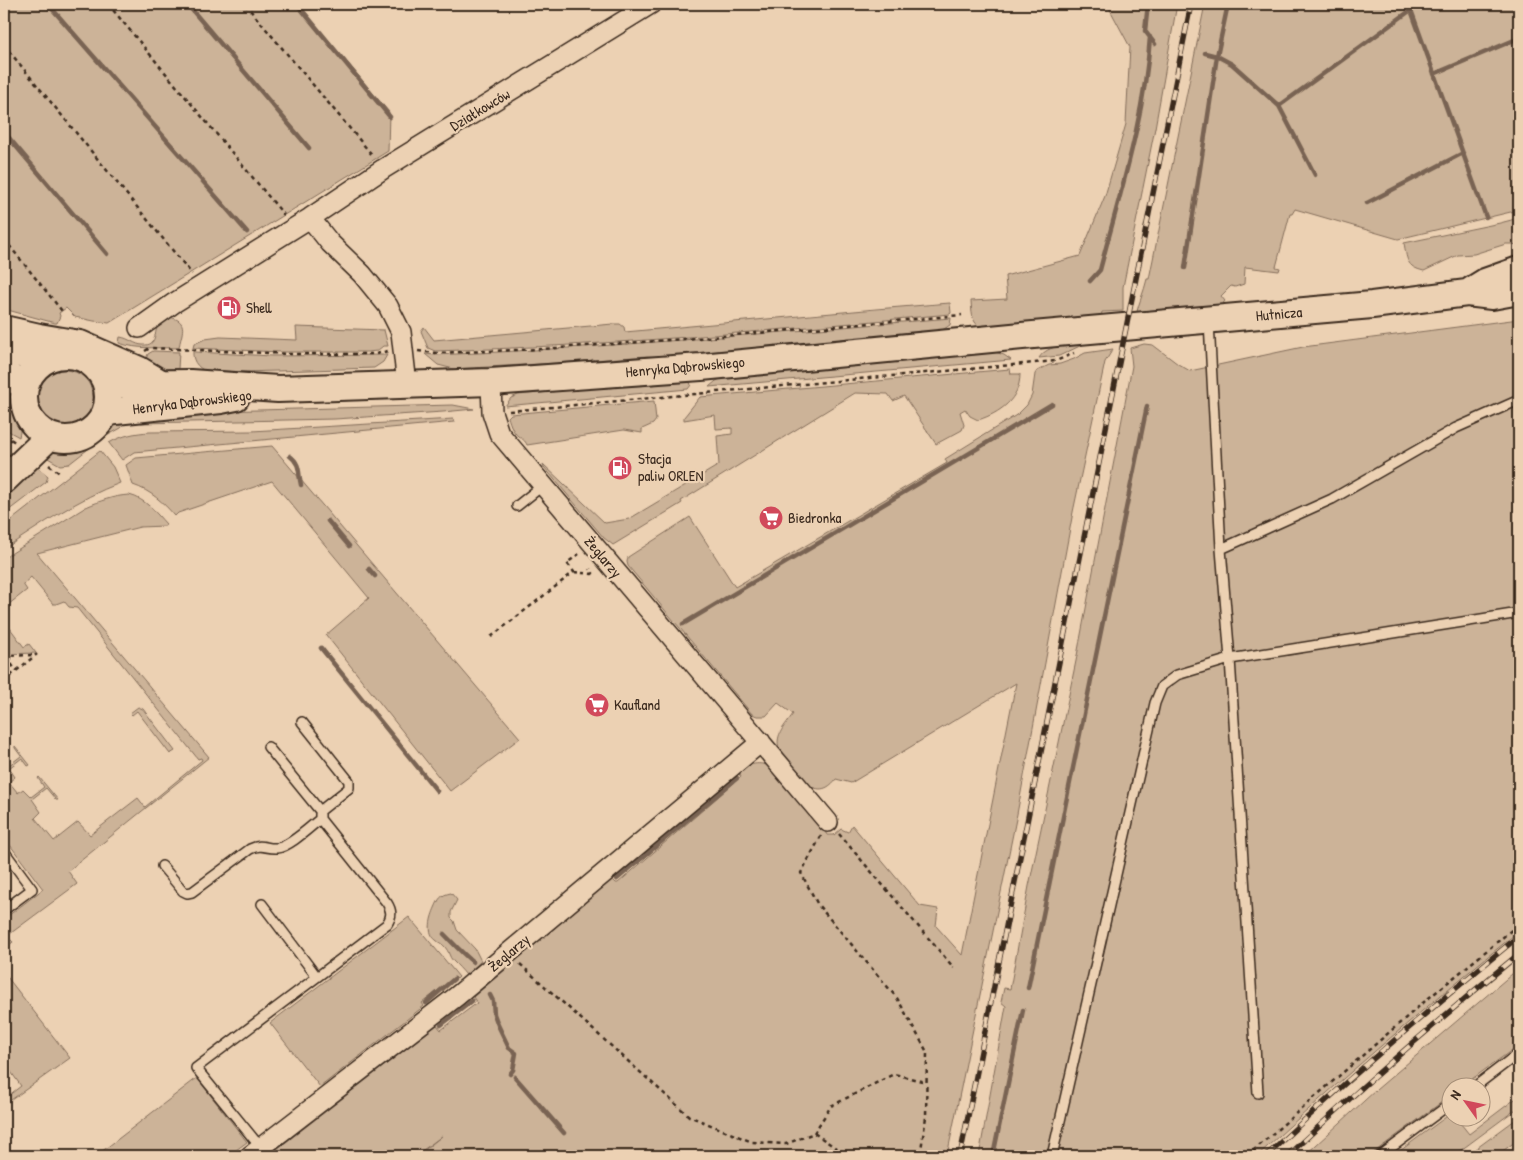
<svg xmlns="http://www.w3.org/2000/svg" width="1523" height="1160" viewBox="0 0 1523 1160" font-family="'Patrick Hand',sans-serif">
	<style>
		.green { fill: #ccb398; stroke: #846e5b }
		.lines { fill: none; stroke-linecap: round; stroke-linejoin: round }
		.stream { stroke: #796452; stroke-width: 4.5 }
		.lane-casing { stroke: #3b2a1e; stroke-width: 12 }
		.street-casing { stroke: #3b2a1e; stroke-width: 22 }
		.secondary-casing { stroke: #3b2a1e; stroke-width: 30 }
		.path { stroke: #3b2a1e; stroke-width: 2.5; stroke-dasharray: 4 4; stroke-linecap: butt }
		.lane { stroke: #ecd1b3; stroke-width: 9 }
		.street { stroke: #ecd1b3; stroke-width: 19 }
		.secondary { stroke: #ecd1b3; stroke-width: 26 }
		.rail-casing { stroke: #3b2a1e; stroke-width: 5.5 }
		.rail { stroke: #ecd1b3; stroke-width: 4; stroke-dasharray: 11; stroke-linecap: butt }
		.labels { text-anchor: middle; stroke-width: 4.5; stroke-linejoin: round; paint-order: stroke }
		.street-label { font-size: 15px; fill: #3b2a1e; stroke: #ecd1b3 }
		.poi-label { font-size: 15px; fill: #3b2a1e; stroke: #ecd1b3; text-anchor: start }
	</style>
	<rect width="100%" height="100%" fill="#ecd1b3"/>
	<filter id="ink" filterUnits="userSpaceOnUse"><feTurbulence type="fractalNoise" baseFrequency=".02" numOctaves="2"/><feDisplacementMap in="SourceGraphic" scale="10" xChannelSelector="R" yChannelSelector="G"/><feConvolveMatrix kernelMatrix="1 2 1 2 8 2 1 2 1" color-interpolation-filters="sRGB"/></filter>
	<g filter="url(#ink)">
		<path class="green" d="M 4,4 L 298,4 L 389,112 L 388,151 L 109,323 L 94,321 L 75,317 L 66,308 L 59,313 L 60,316 L 57,323 L 55,323 L 4,309 Z
			M 1107,4 L 1177,4 L 1155,128 L 1123,287 L 1123,311 L 1102,312 L 1101,318 L 980,327 C 971,321 972,312 971,301 L 1007,299 L 1005,276 L 1080,256 L 1105,196 L 1126,124 L 1130,47 Z
			M 1205,4 L 1519,4 L 1519,210 L 1398,239 L 1295,209 L 1292,214 L 1290,214 L 1276,267 L 1280,268 L 1279,271 L 1245,267 L 1244,284 L 1235,287 L 1231,286 L 1221,296 L 1225,301 L 1220,307 L 1136,315 C 1139,302 1144,292 1147,279 L 1149,279 Z
			M 1519,218 L 1519,246 L 1513,244 L 1506,244 L 1474,254 L 1458,255 L 1424,271 C 1406,267 1407,259 1404,243 L 1500,223 Z
			M 950,303 L 951,313 L 950,314 C 779,330 607,346 435,351 L 428,348 L 421,331 L 424,327 L 434,340 L 613,324 L 620,324 L 624,327 L 625,332 L 876,309 Z
			M 169,317 C 190,321 181,333 179,348 C 160,347 138,350 119,343 L 120,337 C 129,338 135,345 143,345 C 158,346 153,332 159,324 C 161,321 166,319 169,317 Z
			M 951,318 L 950,325 L 941,331 L 679,358 L 647,356 L 594,360 L 593,359 L 590,361 L 454,369 L 438,365 L 425,354 L 435,355 C 607,348 779,332 951,318 Z
			M 1519,319 L 1519,931 C 1430,1003 1342,1078 1257,1156 L 979,1156 L 1006,1006 L 1001,1002 L 1004,988 L 1010,989 L 1029,886 L 1076,661 L 1132,366 L 1130,348 L 1144,344 L 1153,345 L 1178,364 L 1190,371 L 1303,347 Z
			M 296,327 L 384,330 L 388,346 L 383,346 L 377,351 L 368,352 L 281,352 L 193,348 L 194,344 L 205,339 L 220,337 L 297,340 Z
			M 1084,344 L 1059,356 L 1039,358 C 1048,344 1069,345 1084,344 Z
			M 1113,349 L 1105,362 L 1073,512 L 1017,814 L 947,1156 L 417,1156 L 442,1136 L 415,1156 L 268,1156 L 437,1025 L 441,1030 L 477,1003 L 473,997 L 612,879 L 616,883 L 618,883 L 741,777 L 738,772 C 748,764 760,760 772,768 L 820,823 L 827,835 L 834,835 L 841,829 L 848,832 L 852,825 L 920,906 L 938,909 L 936,926 L 962,955 L 1016,683 L 851,783 L 836,779 C 814,808 792,766 779,749 C 775,734 785,726 793,714 L 778,703 L 766,716 L 757,716 L 752,714 L 628,566 L 627,562 L 628,557 L 690,517 L 735,587 L 947,463 L 945,459 L 1018,414 L 1027,405 L 1032,395 L 1035,374 L 1037,371 L 1049,365 L 1060,364 L 1074,359 L 1085,353 Z
			M 153,351 L 179,352 L 178,369 L 154,369 L 143,366 L 148,354 Z
			M 193,351 L 195,352 L 272,356 L 387,355 L 383,362 L 374,368 L 211,373 C 200,370 192,363 193,351 Z
			M 995,352 L 1004,355 L 1011,360 L 709,387 L 716,381 L 728,376 Z
			M 1010,369 L 1011,374 L 1020,374 C 1020,399 1000,413 978,420 L 970,416 L 965,409 L 960,412 L 964,425 L 962,430 L 936,444 L 904,396 L 893,401 L 888,394 L 855,393 L 681,501 L 682,503 L 613,545 L 604,538 L 544,467 L 543,464 L 605,523 L 629,519 L 719,465 L 717,436 L 732,434 L 732,428 L 716,429 L 715,415 L 684,420 L 684,417 L 700,397 Z
			M37 398a28 28 0 1 1 56 0a28 28 0 1 1-56 0Z
			M 4,378 C 8,384 13,389 16,395 C 21,407 22,425 19,437 L 10,432 L 4,425 Z
			M 686,379 L 690,382 L 691,385 L 688,389 L 505,406 L 511,398 L 518,395 Z
			M 654,401 L 656,420 L 653,424 L 642,429 L 642,433 L 624,430 L 527,445 C 525,440 523,440 518,436 C 513,432 510,424 508,417 L 511,414 Z
			M 453,405 L 474,409 L 443,412 L 335,419 L 141,423 L 141,413 Z
			M 453,419 L 454,422 L 134,452 L 122,460 L 109,443 C 123,435 135,433 150,432 L 252,431 Z
			M 106,423 L 126,423 L 121,428 L 101,439 L 69,464 L 60,465 L 39,453 L 52,446 L 73,444 L 83,441 L 98,432 Z
			M 272,446 L 520,738 L 450,791 L 326,635 L 369,598 L 272,481 L 178,513 L 175,516 C 163,502 151,491 133,485 L 126,465 L 136,458 Z
			M 100,451 L 113,467 L 120,483 C 79,498 41,525 4,549 L 4,526 Z
			M 36,466 L 48,476 L 46,482 L 4,514 L 4,498 Z
			M 129,495 C 146,499 155,512 166,524 L 165,526 L 140,527 L 37,553 L 209,757 L 68,871 L 77,884 L 7,936 L 13,942 L 9,945 L 4,938 L 4,919 L 43,889 L 4,837 L 4,769 L 21,756 L 15,748 L 15,746 L 30,765 L 28,766 L 22,758 L 9,768 L 15,777 L 9,782 L 18,793 L 23,789 L 31,797 L 44,787 L 38,778 L 39,777 L 58,800 L 56,800 L 46,788 L 32,799 L 41,812 L 35,818 L 54,841 L 78,822 L 90,835 L 138,798 L 145,807 L 202,760 L 201,758 L 198,759 L 77,608 L 69,607 L 64,601 L 56,604 L 53,604 L 31,577 L 23,584 L 27,590 L 4,608 L 4,558 L 86,507 C 100,501 113,496 129,495 Z
			M 4,620 L 24,647 L 29,644 L 36,653 L 4,654 Z
			M 138,707 L 143,709 L 175,751 L 170,754 L 137,711 L 132,715 L 130,713 Z
			M 451,893 L 457,900 L 451,912 L 451,918 L 454,921 L 457,930 L 475,949 L 481,961 L 466,975 C 462,970 457,965 453,961 C 449,957 449,951 445,947 C 443,944 439,943 436,940 C 426,933 431,917 435,908 C 439,899 440,895 451,893 Z
			M 409,917 L 459,977 L 457,979 L 455,977 L 422,1003 L 424,1006 L 320,1087 L 270,1023 Z
			M 1519,968 L 1519,1045 L 1461,1087 L 1450,1088 L 1450,1096 L 1369,1156 L 1304,1156 L 1376,1090 Z
			M 4,973 L 70,1058 L 4,1105 L 4,1099 L 21,1086 L 4,1062 Z
			M 197,1078 L 247,1142 L 228,1156 L 96,1156 Z
			M 1519,1096 L 1519,1107 L 1453,1156 L 1393,1156 L 1450,1114 L 1450,1118 L 1459,1118 L 1457,1119 L 1469,1134 Z
			M 1519,1117 L 1519,1139 L 1496,1156 L 1466,1156 Z"/>
		<g class="lines">
			<path class="stream" d="M 48,4 L 247,232
				M 187,4 L 309,148
				M 297,4 L 390,117
				M 1148,4 L 1145,31 L 1155,44
				M 1228,4 L 1217,56 L 1232,64 L 1279,106 L 1315,175
				M 1434,74 L 1519,38
				M 1279,106 L 1411,10 L 1486,217
				M 4,132 L 107,254
				M 1367,203 L 1463,153
				M 1185,268 L 1217,56 L 1205,53
				M 1090,281 L 1100,270 C 1120,193 1145,116 1150,37
				M 290,456 C 301,464 298,473 301,485
				M 328,521 L 349,546
				M 369,569 L 375,576
				M 683,624 L 1052,404
				M 321,648 L 437,791
				M 617,879 L 737,778
				M 444,934 C 453,943 462,953 473,962
				M 1028,988 L 1147,406
				M 490,995 L 493,1001 L 494,1014 L 498,1025 L 509,1048 L 516,1053 L 513,1070 L 510,1074
				M 426,1003 L 454,979
				M 441,1025 L 472,1001
				M 515,1077 L 564,1133
				M 993,1156 L 1023,1010"/>
			<defs>
				<path id="lane" d="M 1209,322 L 1221,549 L 1230,659 L 1258,1093
					M 517,506 L 542,486
					M 1221,549 L 1332,499 L 1456,428 L 1519,400
					M 268,747 L 320,811 L 349,788 L 349,781 L 302,722
					M 4,851 L 32,889 L 4,910
					M 162,866 L 183,891 L 187,893 L 192,892 L 250,849 C 263,843 265,849 277,848 C 289,847 310,827 320,819 L 320,814
					M 317,977 L 387,924 C 392,916 392,911 387,903 L 320,819
					M 1473,1088 L 1519,1053
					M 261,1148 L 196,1068 L 317,977 L 262,904
					M 1052,1156 L 1155,703 L 1162,686 L 1177,675 L 1230,659 L 1519,613
					M 1380,1156 L 1450,1104"/>
				<path id="street" d="M 310,218 L 330,243 L 362,274 L 388,306 L 401,332 L 407,385
					M 139,328 L 174,303 L 310,218 L 383,169 L 651,4
					M 491,382 L 492,412 L 499,433 L 828,822
					M 250,1156 L 457,996 L 761,742"/>
				<path id="secondary" d="M 1472,290 L 1485,282 L 1519,270
					M 4,329 L 39,337 L 80,344 L 139,370 L 159,382
					M 4,345 L 40,363
					M24 397a42 42 0 1 1 84 0a42 42 0 1 1-84 0Z
					M 4,373 L 25,387
					M 106,384 L 190,383 L 278,389 L 491,382 L 701,367 L 1022,336 L 1372,305 L 1467,293 L 1492,296 L 1519,291
					M 106,412 L 221,400 L 236,397
					M 4,480 L 50,436"/>
			</defs>
			<use href="#lane" class="lane-casing"/>
			<use href="#street" class="street-casing"/>
			<use href="#secondary" class="secondary-casing"/>
			<path class="path" d="M 108,4 L 284,215
				M 245,4 L 373,156
				M 4,45 L 192,274
				M 4,239 L 62,311
				M 145,351 L 150,348 L 291,354 L 376,354 L 388,351
				M 418,351 L 436,353 L 543,349 L 712,337 L 962,315
				M 509,411 L 1056,361 L 1074,353
				M 4,435 L 15,442
				M 49,465 L 61,474
				M 574,572 L 592,574 L 593,573 L 590,569
				M 491,637 L 574,572 L 567,563 L 579,554
				M 4,656 L 35,655
				M 10,656 L 12,665 L 16,671
				M 4,681 L 37,654
				M 839,834 L 954,968
				M 821,836 L 801,873 L 818,905 L 897,998 L 927,1052 L 926,1117 L 920,1156
				M 520,964 L 689,1116 L 752,1142 L 786,1144 L 814,1133 L 848,1156
				M 814,1133 L 831,1106 L 894,1074 L 926,1082
				M 1247,1156 L 1424,1002 L 1519,924"/>
			<use href="#lane" class="lane"/>
			<use href="#street" class="street"/>
			<use href="#secondary" class="secondary"/>
			<defs>
				<path id="rail" d="M 960,1156 L 1191,4
					M 1266,1156 C 1347,1079 1432,1007 1519,936
					M 1287,1156 C 1362,1086 1439,1019 1519,954"/>
			</defs>
			<use href="#rail" class="rail-casing"/>
			<use href="#rail" class="rail"/>
		</g>
	</g>
	<defs>
		<symbol id="fuel-disc" viewBox="-11 -11 22 22"><circle r="9.5" fill="#d1495b" stroke="#ecd1b3"/><path d="M-5.5-6h7V0h2V4h1.3V-2.5L3-4.5l.8-.8L6-3V5H2.5V1h-1V6h-7ZM-4.2-4.7v3.2H.2V-4.7Z" fill="#fff"/></symbol>
		<symbol id="supermarket-disc" viewBox="-11 -11 22 22"><circle r="9.5" fill="#d1495b" stroke="#ecd1b3"/><path d="M-6-5.5h2.5l.6 2H6L4.5 2H-2.5L-4.4-4H-6ZM-1.5 3.2a1.3 1.3 0 1 0 .1 0ZM3 3.2a1.3 1.3 0 1 0 .1 0Z" fill="#fff"/></symbol>
	</defs>
	<g fill-rule="evenodd">
		<use href="#fuel-disc" x="215" y="294" width="28" height="28"/>
		<use href="#fuel-disc" x="606" y="454" width="28" height="28"/>
		<use href="#supermarket-disc" x="757" y="504" width="28" height="28"/>
		<use href="#supermarket-disc" x="583" y="691" width="28" height="28"/>
	</g>
	<g class="labels">
		<g class="street-label">
			<text transform="translate(480 110) rotate(-31)" y="5">Działkowców</text>
			<text transform="translate(1279 314) rotate(-5)" y="5">Hutnicza</text>
			<text transform="translate(685 367) rotate(-5)" y="5">Henryka Dąbrowskiego</text>
			<text transform="translate(192 402) rotate(-7)" y="5">Henryka Dąbrowskiego</text>
			<text transform="translate(603 557) rotate(50)" y="5">Żeglarzy</text>
			<text transform="translate(509 953) rotate(-40)" y="5">Żeglarzy</text>
		</g>
		<g class="poi-label">
			<text x="246" y="313">Shell</text>
			<text x="638" y="464">Stacja<tspan x="638" dy="17">paliw ORLEN</tspan></text>
			<text x="788" y="523">Biedronka</text>
			<text x="614" y="710">Kaufland</text>
		</g>
	</g>
	<rect width="1523" height="1160" fill="none" stroke="#ecd1b3" stroke-width="20"/>
	<rect x="10" y="10" width="1503" height="1140" fill="none" stroke="#3b2a1e" stroke-width="2" filter="url(#ink)"/>
	<g transform="translate(1466 1102) rotate(303)"><circle r="24" fill="#ecd1b3" stroke="#a58e77"/>
	<path d="M0-4L9 19L0 12L-9 19Z" fill="#d1495b"/>
	<text y="-8" font-size="14" font-weight="bold" text-anchor="middle" fill="#3b2a1e">N</text>
	</g>
</svg>
